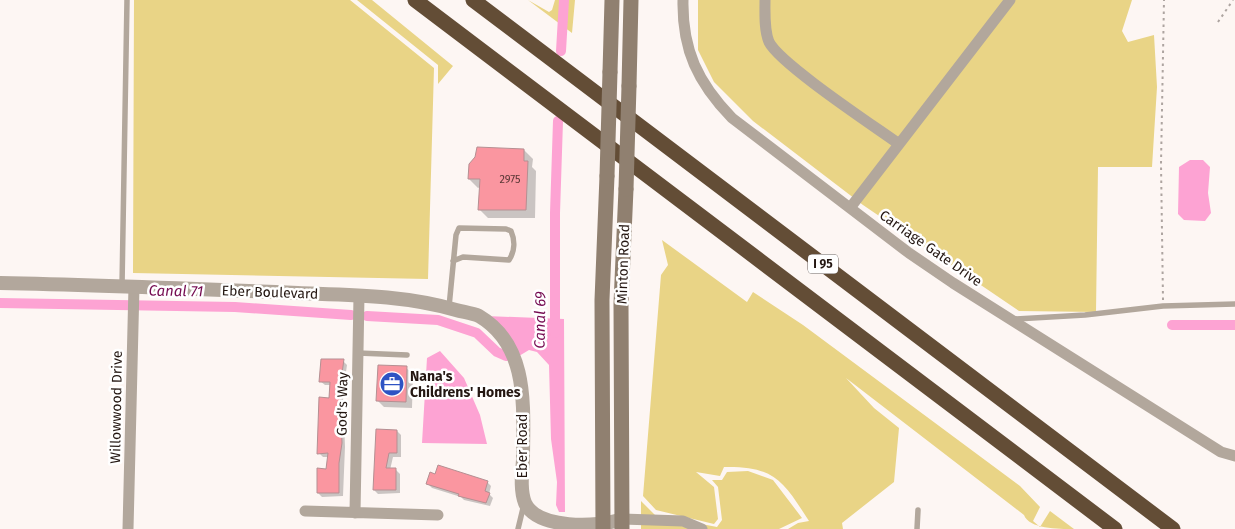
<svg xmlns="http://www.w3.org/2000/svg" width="1235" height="529" viewBox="0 0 1235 529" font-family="'Fira Sans',sans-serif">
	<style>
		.green { fill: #e9d486 }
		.water { fill: #fda3d3 }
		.shadow { fill: #0003 }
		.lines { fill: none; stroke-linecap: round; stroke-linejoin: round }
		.canal { stroke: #fda3d3; stroke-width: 10 }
		.building { fill: #fa96a0; stroke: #b58f92 }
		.path { stroke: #ada4a0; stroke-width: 2; stroke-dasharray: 2.5 4; stroke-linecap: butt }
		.service { stroke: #b2a79c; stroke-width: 5.5 }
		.minor { stroke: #b2a79c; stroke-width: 11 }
		.tertiary { stroke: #b2a79c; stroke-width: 14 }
		.secondary { stroke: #908070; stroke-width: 15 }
		.motorway { stroke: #634d36; stroke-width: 15 }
		.secondary-bridge { stroke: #908070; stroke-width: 15 }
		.labels { text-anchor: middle; stroke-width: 5; stroke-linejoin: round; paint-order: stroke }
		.number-label { font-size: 11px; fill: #5a3736 }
		.shield { fill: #fff; stroke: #665d59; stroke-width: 1 }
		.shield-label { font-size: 12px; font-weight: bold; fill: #241712 }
		.street-label { font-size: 14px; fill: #241712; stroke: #fff }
		.poi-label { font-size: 14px; font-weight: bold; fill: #241712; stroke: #fff; text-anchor: start }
		.water-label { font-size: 15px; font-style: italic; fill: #750b51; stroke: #fff }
	</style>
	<rect width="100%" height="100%" fill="#fdf6f3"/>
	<path class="green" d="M 134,0 L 350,0 L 434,68 L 428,279 L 133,273 Z
		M 357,0 L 372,0 L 453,66 L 438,84 L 438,65 Z
		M 528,0 L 549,12 L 552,10 L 555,0 L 575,0 L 572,33 Z
		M 698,0 L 1132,0 L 1122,31 L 1128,42 L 1154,35 L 1157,87 L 1152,167 L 1098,167 L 1096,312 L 1019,311 L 863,205 L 753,121 L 714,82 L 698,50 Z
		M 662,240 L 747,302 L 753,292 L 803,325 L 1020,486 L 1040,507 L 1033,521 L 1040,527 L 1050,511 L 1074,529 C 1058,529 1029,529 1024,515 L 846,378 L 874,408 L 899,428 L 894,482 L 842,523 L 843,529 L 788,529 L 798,523 L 809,521 C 783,481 775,466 724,467 L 720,476 L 696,472 L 714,487 L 718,519 L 714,524 L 656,510 L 643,496 L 661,275 L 668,265 Z
		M 748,471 L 773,480 L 802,518 L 779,529 L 641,529 L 641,501 L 655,515 L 717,527 L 722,520 L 718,487 L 712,480 L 722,480 L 727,472 Z"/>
	<path class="water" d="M 1190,160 L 1203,160 L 1210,167 L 1208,193 L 1211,213 L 1205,221 L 1184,220 L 1178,214 L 1179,167 Z
		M 486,316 L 564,319 L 565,512 L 559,512 L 556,505 L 557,482 L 551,439 L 549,365 L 537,352 L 529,350 L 519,356 Z
		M 440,351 L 464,378 L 480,415 L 487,444 L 422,443 L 427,358 Z"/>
	<path class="shadow" d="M 524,150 L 533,159 L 532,167 L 536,171 L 535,218 L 488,218 L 479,209 L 480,187 L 478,188 L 469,179 Z
		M 343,361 L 347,365 L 343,393 L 345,447 L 343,496 L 322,497 L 318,493 L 327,471 L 329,457 L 323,457 L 319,453 L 331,385 L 325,385 L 320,381 Z
		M 406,368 L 413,374 L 412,408 L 384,407 L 378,401 Z
		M 397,431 L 401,435 L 401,457 L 393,457 L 390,470 L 396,470 L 400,474 L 400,493 L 378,494 L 374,490 Z
		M 487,482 L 491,486 L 489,494 L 493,498 L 490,506 L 464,500 L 461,497 L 432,488 L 428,484 Z"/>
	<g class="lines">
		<path class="canal" d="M 561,51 L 564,0
			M 0,303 L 235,307 L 351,315
			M 367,316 L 438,320 L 477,333 L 497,352 L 506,356
			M 1172,325 L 1235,325
			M 555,333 L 555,213 L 558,121"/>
	</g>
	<path class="building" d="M 477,147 L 524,149 L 524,161 L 528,161 L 526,210 L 478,210 L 480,179 L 468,179 L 469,164 L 475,157 Z
		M 321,359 L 344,359 L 340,388 L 342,443 L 339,463 L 339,493 L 317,493 L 317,468 L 326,469 L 328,453 L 317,454 L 319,397 L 329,398 L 330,382 L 319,382 Z
		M 378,365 L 407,366 L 406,402 L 376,401 Z
		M 376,429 L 397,430 L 397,453 L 389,453 L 386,468 L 396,468 L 396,490 L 373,490 Z
		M 438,465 L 488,481 L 485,491 L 490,493 L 486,503 L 458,496 L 459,494 L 426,484 L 430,472 L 435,474 Z"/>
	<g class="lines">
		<path class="path" d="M 1218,22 L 1233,0
			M 1163,300 L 1161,164 L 1164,0"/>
		<path class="service" d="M 122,286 L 127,0
			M 449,307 L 456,235 L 459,228 L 506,229 L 511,231 C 515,240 515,251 509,260 L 463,257 L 453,261
			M 1015,319 L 1085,315 L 1163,306 L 1235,304
			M 358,353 L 407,355
			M 518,529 L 524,504
			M 917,529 L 918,510"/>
		<path class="minor" d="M 683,0 C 682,50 698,83 732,118 L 909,253 L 953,283 L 1221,452 L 1235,456
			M 765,0 C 765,13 764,30 769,42 C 780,64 874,126 899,144
			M 850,208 L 1010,0
			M 305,511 L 438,515
			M 355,513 L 359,296
			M 622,519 L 683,521 L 702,529
			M 128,529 L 134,286"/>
		<path class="tertiary" d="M 0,283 C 99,285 199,289 298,293 C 351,295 405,295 456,310 C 463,312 472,313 479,316 C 530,346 523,409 523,460 C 522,474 520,490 525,503 C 537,529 597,528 622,519"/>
		<path class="secondary" d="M 610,72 L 612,0
			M 629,86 L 631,0
			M 603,529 L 602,300 L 607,176
			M 622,529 L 621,304 L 626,189"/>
		<path class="motorway" d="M 415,0 L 1115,529
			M 473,0 L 1173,529"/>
		<path class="secondary-bridge" d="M 607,176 L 610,72
			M 626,189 L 629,86"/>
	</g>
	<defs>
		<symbol id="office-disc" viewBox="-11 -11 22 22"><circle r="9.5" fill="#2e53c3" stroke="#fff"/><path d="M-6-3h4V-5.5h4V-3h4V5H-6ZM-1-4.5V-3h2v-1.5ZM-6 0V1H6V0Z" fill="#fff"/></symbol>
	</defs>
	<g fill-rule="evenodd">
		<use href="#office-disc" x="378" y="370" width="28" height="28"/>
	</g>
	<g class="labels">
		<g class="number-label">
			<text x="510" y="183">2975</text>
		</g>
		<rect class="shield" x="808" y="254.5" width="30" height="19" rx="4"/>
		<g class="shield-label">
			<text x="823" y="268">I 95</text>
		</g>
		<g class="street-label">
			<text transform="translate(931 248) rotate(35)" y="5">Carriage Gate Drive</text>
			<text transform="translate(623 264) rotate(-88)" y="5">Minton Road</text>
			<text transform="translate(270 292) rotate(2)" y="5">Eber Boulevard</text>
			<text transform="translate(342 404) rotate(-89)" y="5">God's Way</text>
			<text transform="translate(116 407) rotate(-89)" y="5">Willowwood Drive</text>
			<text transform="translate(522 446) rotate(-90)" y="5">Eber Road</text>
		</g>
		<g class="poi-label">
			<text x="410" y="381">Nana's<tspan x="410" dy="16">Childrens' Homes</tspan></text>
		</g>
		<g class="water-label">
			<text transform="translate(176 291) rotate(1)" y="5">Canal 71</text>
			<text transform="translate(540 320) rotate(-89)" y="5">Canal 69</text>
		</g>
	</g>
</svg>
